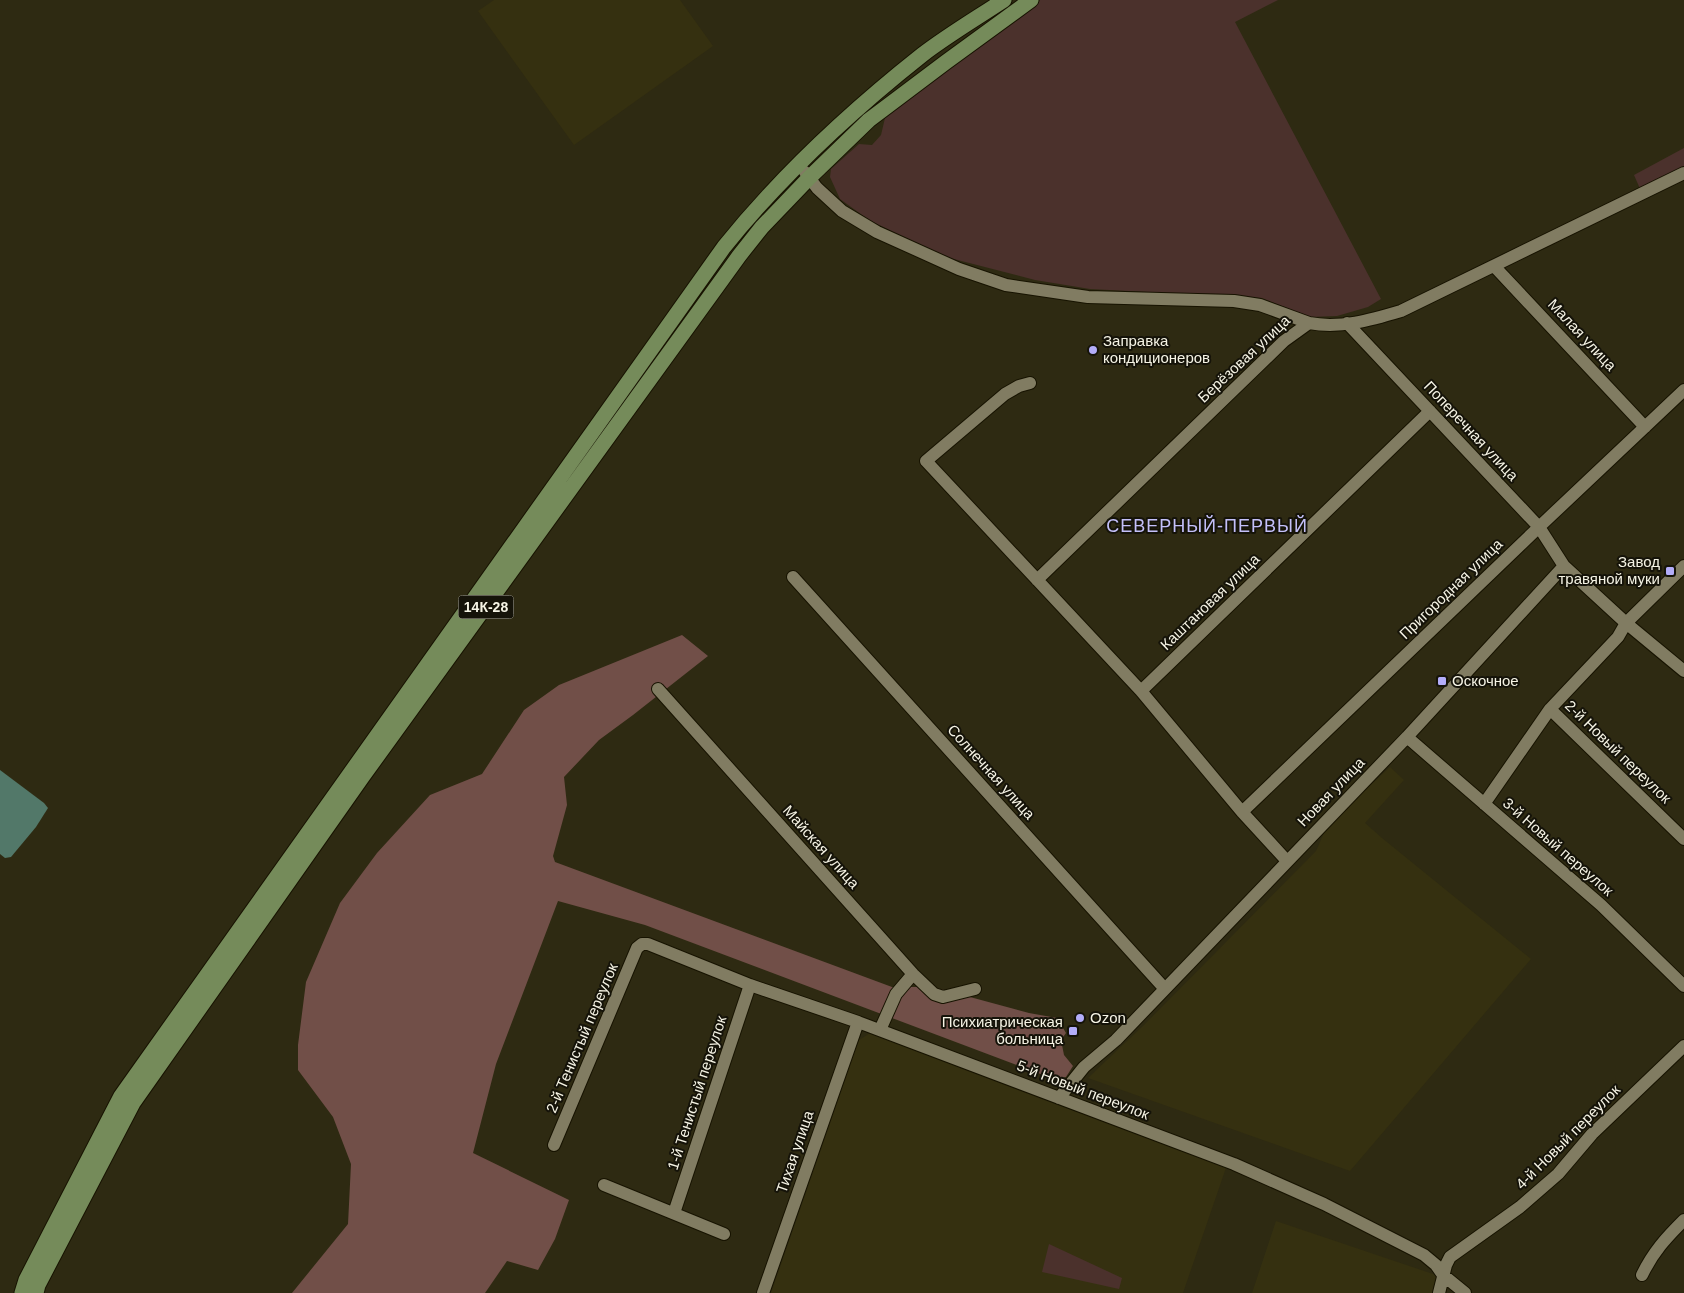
<svg xmlns="http://www.w3.org/2000/svg" width="1684" height="1293" viewBox="0 0 1684 1293" font-family="Arial,sans-serif">
	<style>
		.built { fill: #353010 }
		.green { fill: #4b312c }
		.forest { fill: #714f48 }
		.water { fill: #527869 }
		.lines { fill: none; stroke-linecap: round; stroke-linejoin: round }
		.minor-casing { stroke: #171300; stroke-width: 14 }
		.major-casing { stroke: #171300; stroke-width: 17 }
		.minor { stroke: #817c62; stroke-width: 12 }
		.major { stroke: #758b5a; stroke-width: 15 }
		.poi-dot { fill: #b3adf9; stroke: #151309; stroke-width: 2 }
		.labels { text-anchor: middle; stroke-width: 4; stroke-linejoin: round; paint-order: stroke }
		.shield { fill: #151309; stroke: #b2b0a3; stroke-width: 1 }
		.shield-label { font-size: 14px; font-weight: bold; fill: #f6f4e5 }
		.street-label { font-size: 15px; fill: #f6f4e5; stroke: #151309 }
		.poi-label { font-size: 15px; fill: #f6f4e5; stroke: #151309; text-anchor: start }
		.quarter-label { font-size: 18px; letter-spacing: 1px; fill: #c4c0f9; stroke: #151309 }
	</style>
	<rect width="100%" height="100%" fill="#2e2a12"/>
	<path class="built" d="M 494,0 L 680,0 L 713,46 L 574,145 L 478,11 Z
		M 1390,767 L 1404,780 L 1365,823 L 1382,838 L 1531,959 L 1350,1171 L 1088,1078 L 1144,1025 L 1316,851 L 1327,826 Z
		M 872,1032 L 1227,1165 L 1183,1293 L 771,1293 L 859,1040 Z
		M 1276,1221 L 1439,1276 L 1434,1293 L 1252,1293 Z"/>
	<path class="green" d="M 1040,0 L 1278,0 L 1235,22 L 1381,299 L 1368,307 L 1337,316 L 1309,317 L 1262,298 L 1090,289 L 1035,280 L 942,256 L 869,220 L 840,199 L 830,177 L 831,169 L 859,144 L 872,145 L 881,135 L 885,118 L 949,65 Z
		M 1684,148 L 1684,170 L 1641,191 L 1634,175 Z
		M 1049,1244 L 1122,1278 L 1119,1289 L 1042,1272 Z"/>
	<path class="forest" d="M 682,635 L 708,656 L 633,715 L 599,740 L 564,777 L 567,805 L 553,856 L 555,862 L 892,987 L 933,987 L 1029,1013 L 1057,1018 L 1066,1033 L 1061,1040 L 1064,1055 L 1073,1066 L 1066,1077 L 1054,1079 L 645,925 L 558,901 L 496,1064 L 473,1153 L 569,1200 L 555,1239 L 538,1270 L 507,1261 L 485,1293 L 292,1293 L 348,1224 L 351,1164 L 333,1117 L 298,1070 L 298,1045 L 306,982 L 340,903 L 377,853 L 430,795 L 482,774 L 524,710 L 559,685 Z"/>
	<path class="water" d="M 0,770 L 44,803 L 48,808 L 36,827 L 11,857 L 5,858 L 0,854 Z"/>
	<g class="lines">
		<defs>
			<path id="minor" d="M 805,172 L 817,188 L 842,211 L 877,232 L 959,269 L 1006,285 L 1088,297 L 1234,301 L 1260,305 L 1309,323
				M 1494,266 L 1645,427
				M 1347,323 L 1539,527 L 1564,566
				M 1030,383 L 1019,386 L 1005,394 L 926,461 L 1141,691 L 1242,812 L 1287,861
				M 793,577 L 1165,989
				M 1037,580 L 1284,341 L 1309,323 C 1340,329 1371,320 1401,311 L 1684,173
				M 658,689 L 913,974 L 934,994 L 943,997 L 975,989
				M 1141,691 L 1430,411
				M 1550,709 L 1684,839
				M 1407,737 L 1601,905 L 1684,986
				M 1484,804 L 1550,709 L 1618,637 L 1626,623 L 1684,671
				M 1242,812 L 1539,527 L 1684,390
				M 880,1030 L 896,994 L 913,974
				M 1059,1098 L 1084,1067 L 1116,1040 L 1407,737 L 1564,566 L 1626,623 L 1684,566
				M 554,1145 L 637,948 L 642,944 L 648,944 L 750,985 L 858,1022 L 1234,1164 L 1324,1204 L 1424,1255 L 1436,1265 L 1443,1275 L 1465,1293
				M 604,1185 L 724,1234
				M 674,1213 L 750,985
				M 1642,1275 C 1653,1252 1666,1238 1684,1220
				M 763,1293 L 858,1022
				M 1439,1293 L 1446,1265 L 1450,1257 L 1520,1207 L 1558,1174 L 1592,1134 L 1684,1046"/>
			<path id="major" d="M 22,1293 L 26,1280 L 121,1096 L 724,247 C 782,175 850,112 922,55 C 948,35 977,18 1004,0
				M 36,1293 L 38,1285 L 133,1103 L 363,776 L 739,256 L 762,227 L 809,178 L 869,120 L 946,62 L 1031,0"/>
		</defs>
		<use href="#minor" class="minor-casing"/>
		<use href="#major" class="major-casing"/>
		<use href="#minor" class="minor"/>
		<use href="#major" class="major"/>
	</g>
	<g class="poi-dot">
		<circle cx="1093" cy="350" r="5"/>
		<rect x="1665" y="566" width="10" height="10" rx="2.5"/>
		<rect x="1437" y="676" width="10" height="10" rx="2.5"/>
		<circle cx="1080" cy="1018" r="5"/>
		<rect x="1068" y="1026" width="10" height="10" rx="2.5"/>
	</g>
	<g class="labels">
		<rect class="shield" x="458.5" y="595.5" width="55" height="23" rx="4"/>
		<g class="shield-label">
			<text x="486" y="612">14К-28</text>
		</g>
		<g class="street-label">
			<text transform="translate(1582 335) rotate(47)" y="5">Малая улица</text>
			<text transform="translate(1244 359) rotate(-43)" y="5">Берёзовая улица</text>
			<text transform="translate(1471 431) rotate(47)" y="5">Поперечная улица</text>
			<text transform="translate(1451 589) rotate(-44)" y="5">Пригородная улица</text>
			<text transform="translate(1210 602) rotate(-44)" y="5">Каштановая улица</text>
			<text transform="translate(1618 752) rotate(44)" y="5">2-й Новый переулок</text>
			<text transform="translate(991 772) rotate(48)" y="5">Солнечная улица</text>
			<text transform="translate(1331 792) rotate(-46)" y="5">Новая улица</text>
			<text transform="translate(821 847) rotate(48)" y="5">Майская улица</text>
			<text transform="translate(1558 847) rotate(41)" y="5">3-й Новый переулок</text>
			<text transform="translate(582 1038) rotate(-67)" y="5">2-й Тенистый переулок</text>
			<text transform="translate(1083 1090) rotate(21)" y="5">5-й Новый переулок</text>
			<text transform="translate(697 1093) rotate(-72)" y="5">1-й Тенистый переулок</text>
			<text transform="translate(1568 1137) rotate(-45)" y="5">4-й Новый переулок</text>
			<text transform="translate(795 1152) rotate(-71)" y="5">Тихая улица</text>
		</g>
		<g class="poi-label">
			<text x="1103" y="346">Заправка<tspan x="1103" dy="17">кондиционеров</tspan></text>
			<text x="1660" y="567" text-anchor="end">Завод<tspan x="1660" dy="17">травяной муки</tspan></text>
			<text x="1452" y="686">Оскочное</text>
			<text x="1090" y="1023">Ozon</text>
			<text x="1063" y="1027" text-anchor="end">Психиатрическая<tspan x="1063" dy="17">больница</tspan></text>
		</g>
		<g class="quarter-label">
			<text x="1207" y="532">СЕВЕРНЫЙ-ПЕРВЫЙ</text>
		</g>
	</g>
</svg>
